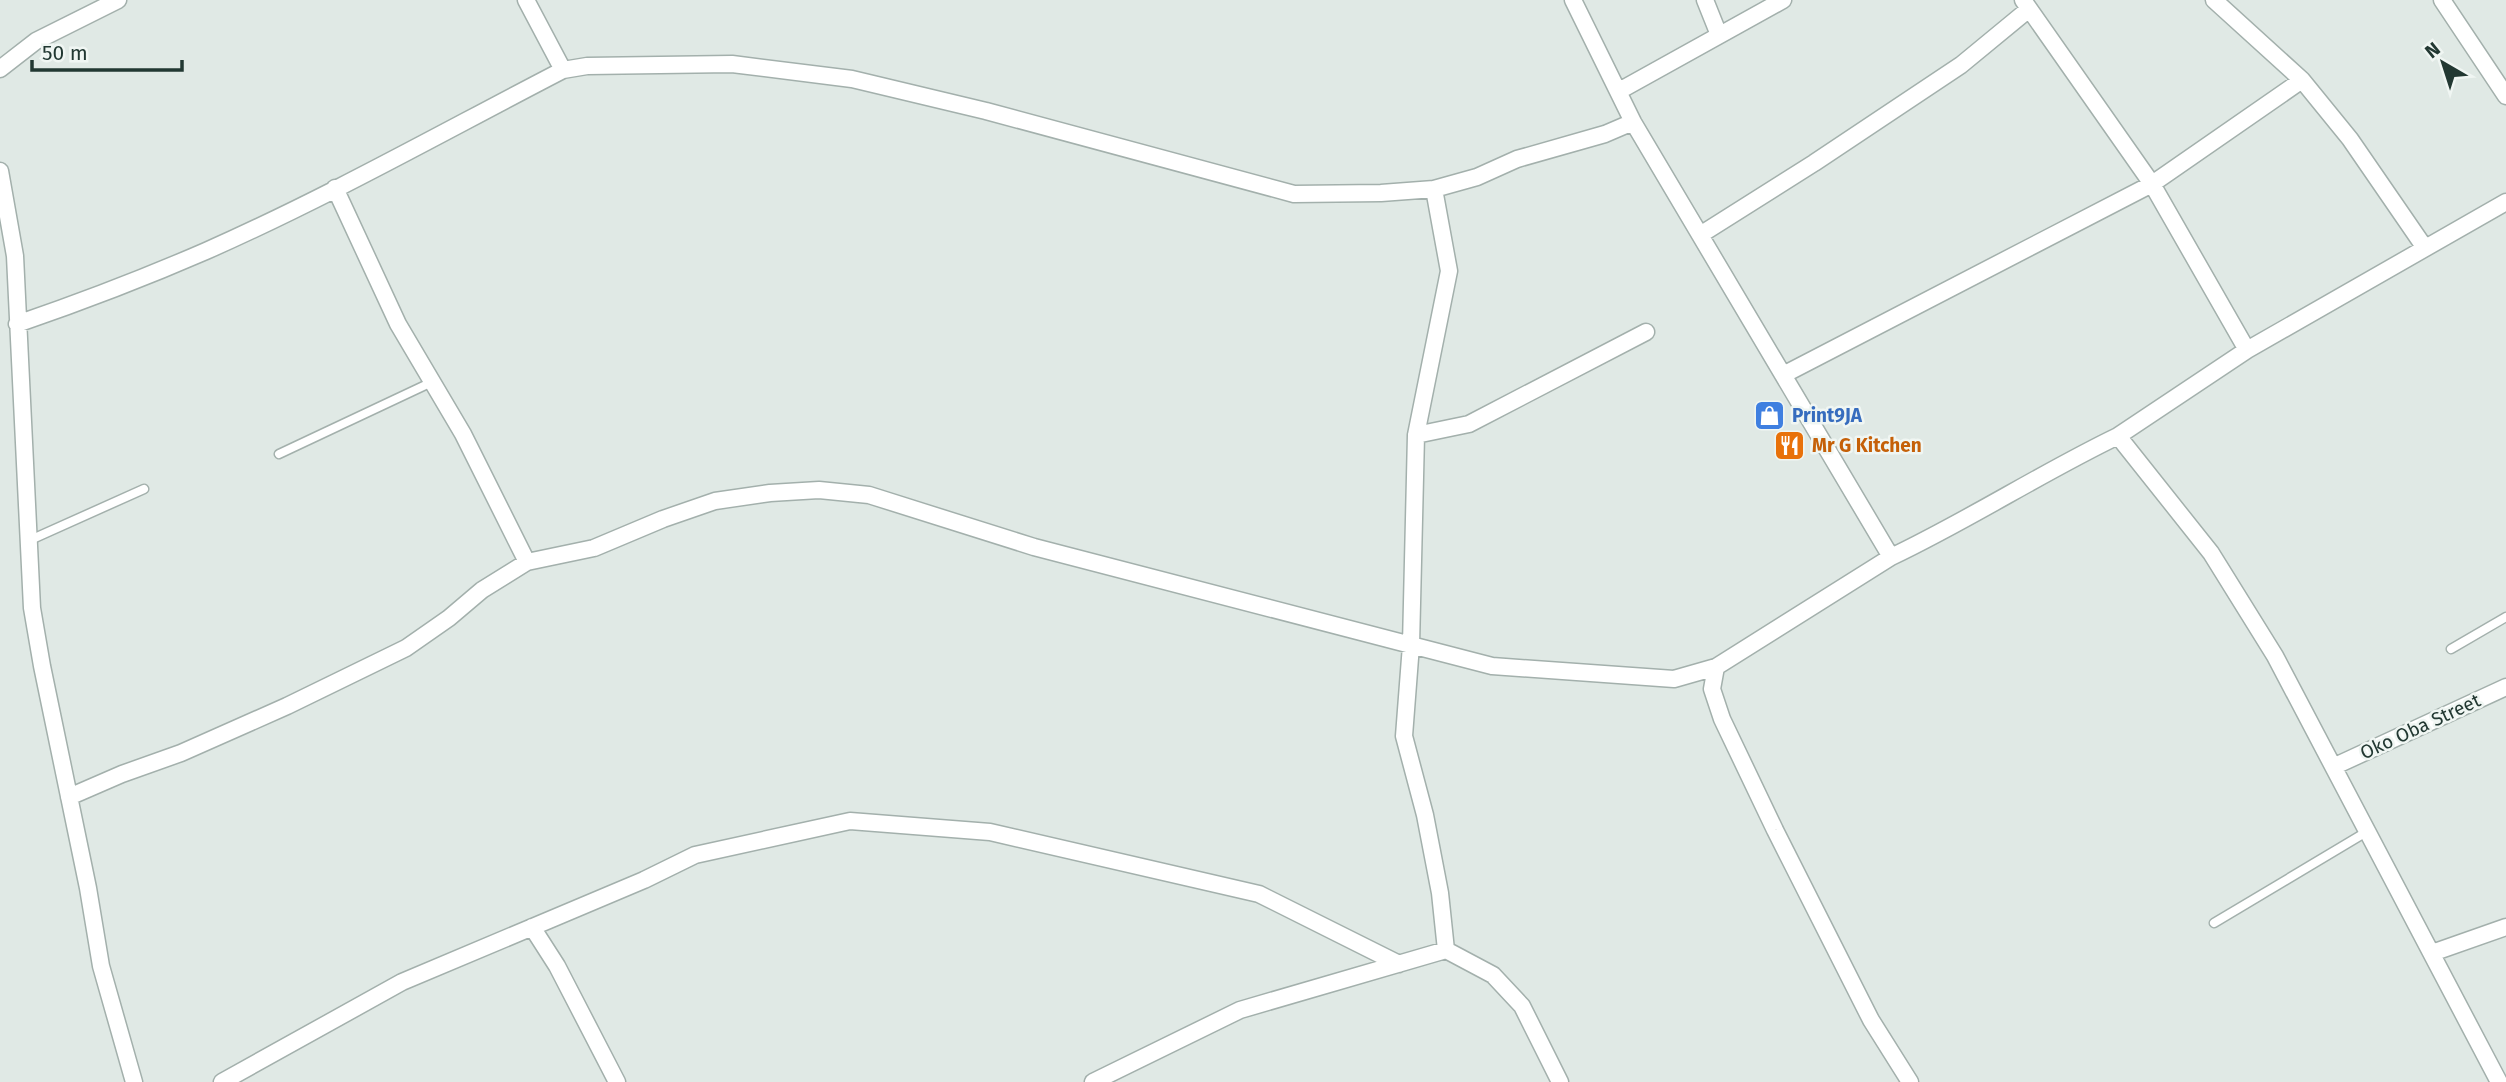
<svg xmlns="http://www.w3.org/2000/svg" width="2506" height="1082" viewBox="0 0 2506 1082" font-family="'Fira Sans',sans-serif">
	<style>
		.lines { fill: none; stroke-linecap: round; stroke-linejoin: round }
		.lane-casing { stroke: #a3b0ac; stroke-width: 11 }
		.street-casing { stroke: #a3b0ac; stroke-width: 19 }
		.lane { stroke: #fff; stroke-width: 8 }
		.street { stroke: #fff; stroke-width: 16 }
		.labels { text-anchor: middle; stroke-width: 5; stroke-linejoin: round; paint-order: stroke }
		.shop-label { font-size: 19px; font-weight: bold; fill: #366cbe; stroke: #f0f6f3; text-anchor: start }
		.food-label { font-size: 19px; font-weight: bold; fill: #c56008; stroke: #f0f6f3; text-anchor: start }
		.street-label { font-size: 19px; fill: #223832; stroke: #f0f6f3 }
	</style>
	<rect width="100%" height="100%" fill="#e0e9e5"/>
	<g class="lines">
		<defs>
			<path id="lane" d="M 279,454 L 432,382
				M 28,541 L 144,489
				M 2451,649 L 2506,617
				M 2214,923 L 2368,831"/>
			<path id="street" d="M 526,0 L 563,70 L 587,66 L 732,64 L 852,79 L 986,111 L 1294,194 L 1381,193 L 1434,189 L 1477,177 L 1517,159 L 1605,134 L 1633,122 L 1891,557 C 1969,520 2041,473 2118,436 L 2211,553 L 2275,656 L 2499,1082
				M 1573,0 L 1633,122
				M 1705,0 L 1719,35
				M 2023,0 L 2152,184 L 2247,350
				M 2214,0 L 2302,80 L 2350,139 L 2425,248
				M 2442,0 L 2506,96
				M 0,69 L 36,41 L 118,0
				M 1619,91 L 1783,0
				M 0,171 L 15,256 L 32,608 L 42,666 L 88,888 L 101,966 L 134,1082
				M 335,188 L 398,324 L 463,434 L 527,562
				M 1700,235 L 1814,163 L 1961,65 L 2029,9
				M 17,324 C 81,302 144,278 206,251 C 328,197 445,131 563,70
				M 1783,375 L 2152,184 L 2302,80
				M 1416,435 L 1469,424 L 1646,332
				M 2118,436 L 2247,350 L 2506,202
				M 1891,557 L 1716,667 L 1712,689 L 1722,719 L 1775,830 L 1871,1020 L 1910,1082
				M 2335,766 L 2506,687
				M 69,797 L 122,774 L 181,753 L 287,706 L 406,648 L 449,618 L 482,590 L 527,562 L 594,548 L 663,519 L 715,501 L 770,493 L 819,490 L 869,495 L 1034,547 L 1411,645 L 1416,435 L 1449,271 L 1434,189
				M 532,927 L 557,966 L 617,1082
				M 1446,950 L 1440,893 L 1425,815 L 1404,736 L 1411,645 L 1492,666 L 1674,679 L 1716,667
				M 2432,953 L 2506,927
				M 222,1082 L 402,982 L 644,880 L 695,855 L 850,821 L 990,832 L 1259,894 L 1399,964
				M 1093,1082 L 1240,1010 L 1446,950 L 1493,975 L 1522,1006 L 1560,1082"/>
		</defs>
		<use href="#lane" class="lane-casing"/>
		<use href="#street" class="street-casing"/>
		<use href="#lane" class="lane"/>
		<use href="#street" class="street"/>
	</g>
	<defs>
		<symbol id="shop-square" viewBox="-11 -11 22 22"><rect x="-9" y="-9" width="18" height="18" rx="4" fill="#3f7fe0" stroke="#f0f6f3"/><path d="M-5-2.5h2.3a2.7 3.5 0 0 1 5.4 0H5L5.5 6h-11ZM-1.5-2.5h3a1.5 2.3 0 0 0-3 0Z" fill="#fff"/></symbol>
		<symbol id="restaurant-square" viewBox="-11 -11 22 22"><rect x="-9" y="-9" width="18" height="18" rx="4" fill="#e8710a" stroke="#f0f6f3"/><path d="M-5-6h1v4h1v-4h1v4h1v-4h1v5L-1.5 .5V6h-2V.5L-5-1ZM5-6V6H3V1.5H1.5Q1.5-4 5-6Z" fill="#fff"/></symbol>
	</defs>
	<g fill-rule="evenodd">
		<use href="#shop-square" x="1752" y="398" width="35" height="35"/>
		<use href="#restaurant-square" x="1772" y="428" width="35" height="35"/>
	</g>
	<g class="labels">
		<g class="shop-label">
			<text x="1792" y="422">Print9JA</text>
		</g>
		<g class="food-label">
			<text x="1812" y="452">Mr G Kitchen</text>
		</g>
		<g class="street-label">
			<text transform="translate(2420 726) rotate(-25)" y="7">Oko Oba Street</text>
		</g>
	</g>
	<g transform="translate(2443 63) rotate(321)" stroke="#f0f6f3" stroke-width="5" paint-order="stroke">
	<path d="M0-5L12 26L0 18L-12 26Z" fill="#223832"/>
	<text y="-10" font-size="19" font-weight="bold" text-anchor="middle" fill="#223832">N</text>
	</g>
	<path d="M32 60v10h150v-10" fill="none" stroke="#223832" stroke-width="3.5"/>
	<text x="42" y="60" font-size="21" fill="#223832" stroke="#f0f6f3" stroke-width="5" paint-order="stroke">50 m</text>
</svg>
